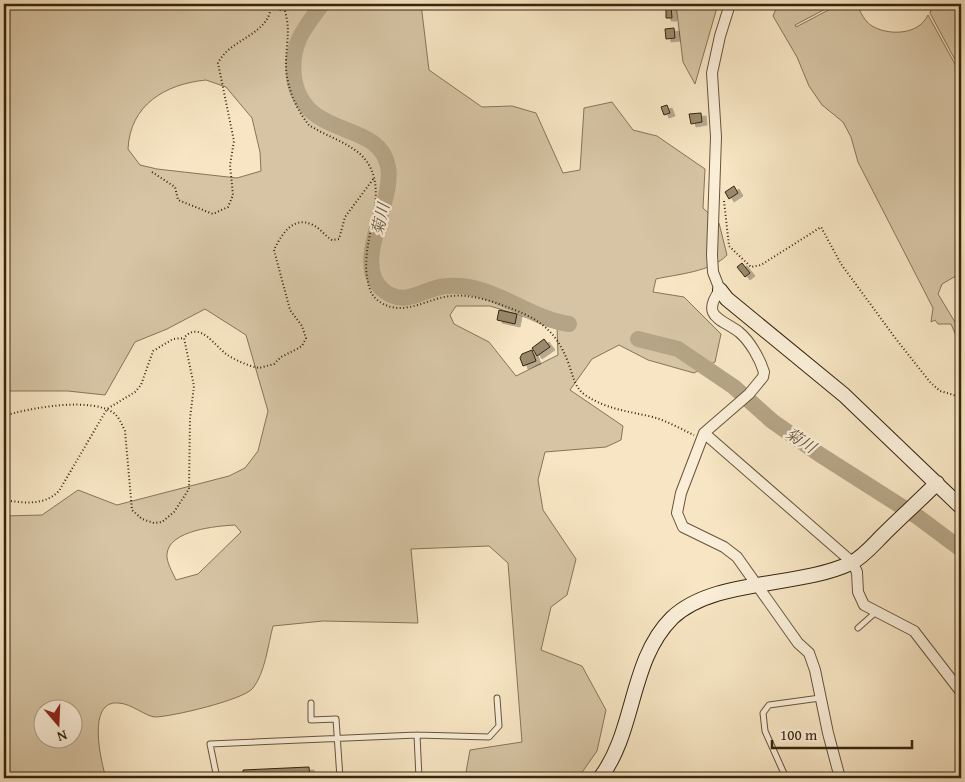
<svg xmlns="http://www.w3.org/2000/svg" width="965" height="782" viewBox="0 0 965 782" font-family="'Gentium Book Plus','Noto Serif JP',serif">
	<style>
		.green { fill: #d6c4a4; stroke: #867458; fill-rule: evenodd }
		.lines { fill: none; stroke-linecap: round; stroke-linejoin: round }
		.river { stroke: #b5a485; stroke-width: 16 }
		.building { fill: #9a896c; stroke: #36250d; filter: url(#shadow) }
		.lane-casing { stroke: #66553a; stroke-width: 7 }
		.street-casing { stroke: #66553a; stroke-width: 12 }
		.secondary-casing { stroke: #36250d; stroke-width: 16 }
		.path { stroke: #36250d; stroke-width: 2; stroke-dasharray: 1 2.5; stroke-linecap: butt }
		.lane { stroke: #faeed8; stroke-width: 5 }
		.street { stroke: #faeed8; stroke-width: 10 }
		.secondary { stroke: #faeed8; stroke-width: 14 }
		.labels { text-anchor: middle; stroke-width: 4.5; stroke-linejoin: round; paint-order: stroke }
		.water-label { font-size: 16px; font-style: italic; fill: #625137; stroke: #faeed8 }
	</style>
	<defs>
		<filter id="shadow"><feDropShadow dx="5" dy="3" stdDeviation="0" flood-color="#0004"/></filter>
	</defs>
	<rect width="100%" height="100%" fill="#f7e5c3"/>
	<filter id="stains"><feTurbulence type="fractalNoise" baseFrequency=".004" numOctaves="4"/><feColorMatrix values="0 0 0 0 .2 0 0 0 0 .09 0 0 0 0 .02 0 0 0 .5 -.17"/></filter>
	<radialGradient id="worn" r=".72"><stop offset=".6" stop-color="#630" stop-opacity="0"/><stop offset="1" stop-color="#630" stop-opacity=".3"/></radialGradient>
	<path class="green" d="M 4,4 L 276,4 L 280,11 L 289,4 L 421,4 L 429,70 L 482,107 L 512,106 L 536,113 L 563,173 L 580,170 L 584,108 L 612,102 L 633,130 L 657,136 L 705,169 L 703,208 L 719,223 L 727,255 C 711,272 678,274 656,279 L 653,292 L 684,297 L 721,334 L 715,362 L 694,373 L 648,360 L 619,345 L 592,359 L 570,390 L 623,426 L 621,440 L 606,447 L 545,452 L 538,480 L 543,510 L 576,559 L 567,595 L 551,607 L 541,650 L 582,666 L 606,710 L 597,751 L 578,778 L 465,778 L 470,750 L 522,742 L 508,563 L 489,546 L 411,549 L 418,623 L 323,621 L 273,626 C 268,645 265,673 253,688 C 244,700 170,717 155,717 C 145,716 132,704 119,703 C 86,699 101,762 106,778 L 4,778 L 4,516 L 42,515 L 78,490 L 117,505 L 229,476 L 245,468 L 258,451 L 268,411 L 246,335 L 205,309 L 167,329 L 135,342 L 105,395 L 68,391 L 4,391 ZM 206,80 L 226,87 L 252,118 L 260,152 L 261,171 L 237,178 L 157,169 L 140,165 L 128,149 C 130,105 165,84 206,80 ZM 456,306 L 490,306 L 557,327 L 558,355 L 516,376 L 489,342 L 454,324 L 450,315 ZM 235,525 L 241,532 L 198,574 L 176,580 C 173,573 166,562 167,554 C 169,530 217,526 235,525 ZM 42,710 L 72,710 L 72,740 L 42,740 Z
		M 676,4 L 718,4 L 695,84 L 683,62 Z
		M 778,4 L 835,4 L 795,25 L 796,27 L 840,4 L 857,4 C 860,12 865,22 872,26 C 889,36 919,35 928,15 L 961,75 L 961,273 L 942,284 L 938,294 L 961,332 L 961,347 L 951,324 L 938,324 L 935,320 L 931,322 L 933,308 L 858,162 L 851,137 L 843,122 L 822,105 L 809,86 L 797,57 L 773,16 Z
		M 933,4 L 961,4 L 961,71 L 930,13 Z"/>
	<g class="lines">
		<path class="river" d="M 322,4 C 314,16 305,26 299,39 C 293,53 292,68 295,83 C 308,140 380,120 388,167 C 395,201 351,263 383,290 C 406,309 424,287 447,286 C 492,282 527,318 569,324
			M 638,339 L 678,349 L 734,387 L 772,421 L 819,454 L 918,517 L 961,549"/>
	</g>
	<path class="building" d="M 666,5 L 671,5 L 672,18 L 666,18 Z
		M 674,28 L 675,38 L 666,39 L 665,29 Z
		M 667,105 L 670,113 L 664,115 L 661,107 Z
		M 701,113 L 702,122 L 691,124 L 689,114 Z
		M 734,186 L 738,193 L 729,199 L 725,192 Z
		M 742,263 L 750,273 L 745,277 L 737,267 Z
		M 499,310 L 517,314 L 515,324 L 497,320 Z
		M 544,339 L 550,347 L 537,356 L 532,348 Z
		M 532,350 L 536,361 L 523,366 L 520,358 L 522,354 Z
		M 309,767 L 310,778 L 243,778 L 243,770 Z"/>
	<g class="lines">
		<defs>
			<path id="lane" d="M 858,628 L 876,612
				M 311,703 L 311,720 L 336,719 L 340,778
				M 417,735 L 419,778
				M 217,778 L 210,744 L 417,735 L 489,737 L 499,726 L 497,698
				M 786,778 L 765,731 L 763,713 L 769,705 L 820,698"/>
			<path id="street" d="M 730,4 L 720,36 L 712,73 L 716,137 L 712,255 L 713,272 L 720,290 C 700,317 722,319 739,332 C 750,341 760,359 764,372 L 763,377 L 749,394 L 704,433 L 681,493 L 677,513 L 683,527 L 724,547 L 737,557 L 798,643 L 809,653 L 815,670 L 828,733 L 840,778
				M 704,433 L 852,562 L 857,572 L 858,592 L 864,605 L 914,631 L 961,692"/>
			<path id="secondary" d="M 720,290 L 727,299 L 844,395 L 961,507
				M 600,778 C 636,731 629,661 672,618 C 714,578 798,588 851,563 C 863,557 873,545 882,536 C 900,518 919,501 937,483"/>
		</defs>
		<use href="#lane" class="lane-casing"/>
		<use href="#street" class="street-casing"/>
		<use href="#secondary" class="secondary-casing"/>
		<path class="path" d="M 283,4 C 291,29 287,36 286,61 C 285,83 295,108 309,125 C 325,136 351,143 364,158 C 393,192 358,241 368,282 C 369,288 371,294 376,299 C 401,320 426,298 451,296 C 467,294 485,299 499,304 C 535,317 554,326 568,362 C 573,375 574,387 585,395 C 608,410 628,411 653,417 C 667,421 681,429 694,435
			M 152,172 L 175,187 L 178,200 L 213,214 L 228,207 L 233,195 L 230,165 L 234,141 L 218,63 C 230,38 271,35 271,4
			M 724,201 L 729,246 L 751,267 L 761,265 L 821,227 L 841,264 L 896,339 L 930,382 L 940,391 L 961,397
			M 4,416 C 29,408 93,396 115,414 C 120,419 122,425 125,431 L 132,510 L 142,519 L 154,523 L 162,522 L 174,512 L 189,489 L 190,418 L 194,386 L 184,338 C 199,320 214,345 226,354 C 235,360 248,366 259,368 L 274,364 L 281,357 L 297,349 L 302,346 L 306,338 L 302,326 L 290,310 L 274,250 C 281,235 293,215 313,225 C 320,228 325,236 332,240 L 339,239 L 345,217 L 374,178
			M 4,500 C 24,503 44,506 59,491 L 107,409 L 135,392 L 141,385 L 153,351 L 173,339 L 184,338"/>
		<use href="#lane" class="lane"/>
		<use href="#street" class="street"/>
		<use href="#secondary" class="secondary"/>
	</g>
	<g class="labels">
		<g class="water-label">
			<text transform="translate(380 219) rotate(-77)" y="6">菊川</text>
			<text transform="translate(801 440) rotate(33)" y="6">菊川</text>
		</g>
	</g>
	<rect width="965" height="782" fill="none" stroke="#f7e5c3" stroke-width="20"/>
	<rect x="5" y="5" width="955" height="772" fill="none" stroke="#36250d" stroke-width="2.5"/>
	<rect x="10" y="10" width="945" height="762" fill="none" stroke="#36250d"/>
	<g transform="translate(58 724) rotate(161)"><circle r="24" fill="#faeed8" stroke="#ac9e87"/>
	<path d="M0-4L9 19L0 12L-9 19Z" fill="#8f2418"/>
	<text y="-8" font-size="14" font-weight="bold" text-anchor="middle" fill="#36250d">N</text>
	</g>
	<path d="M772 740v8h140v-8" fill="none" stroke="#36250d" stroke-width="2.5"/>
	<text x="780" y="740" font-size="15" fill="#36250d" stroke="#faeed8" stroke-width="4" paint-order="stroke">100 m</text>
	<rect width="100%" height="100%" filter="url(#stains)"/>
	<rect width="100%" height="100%" fill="url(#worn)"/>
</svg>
